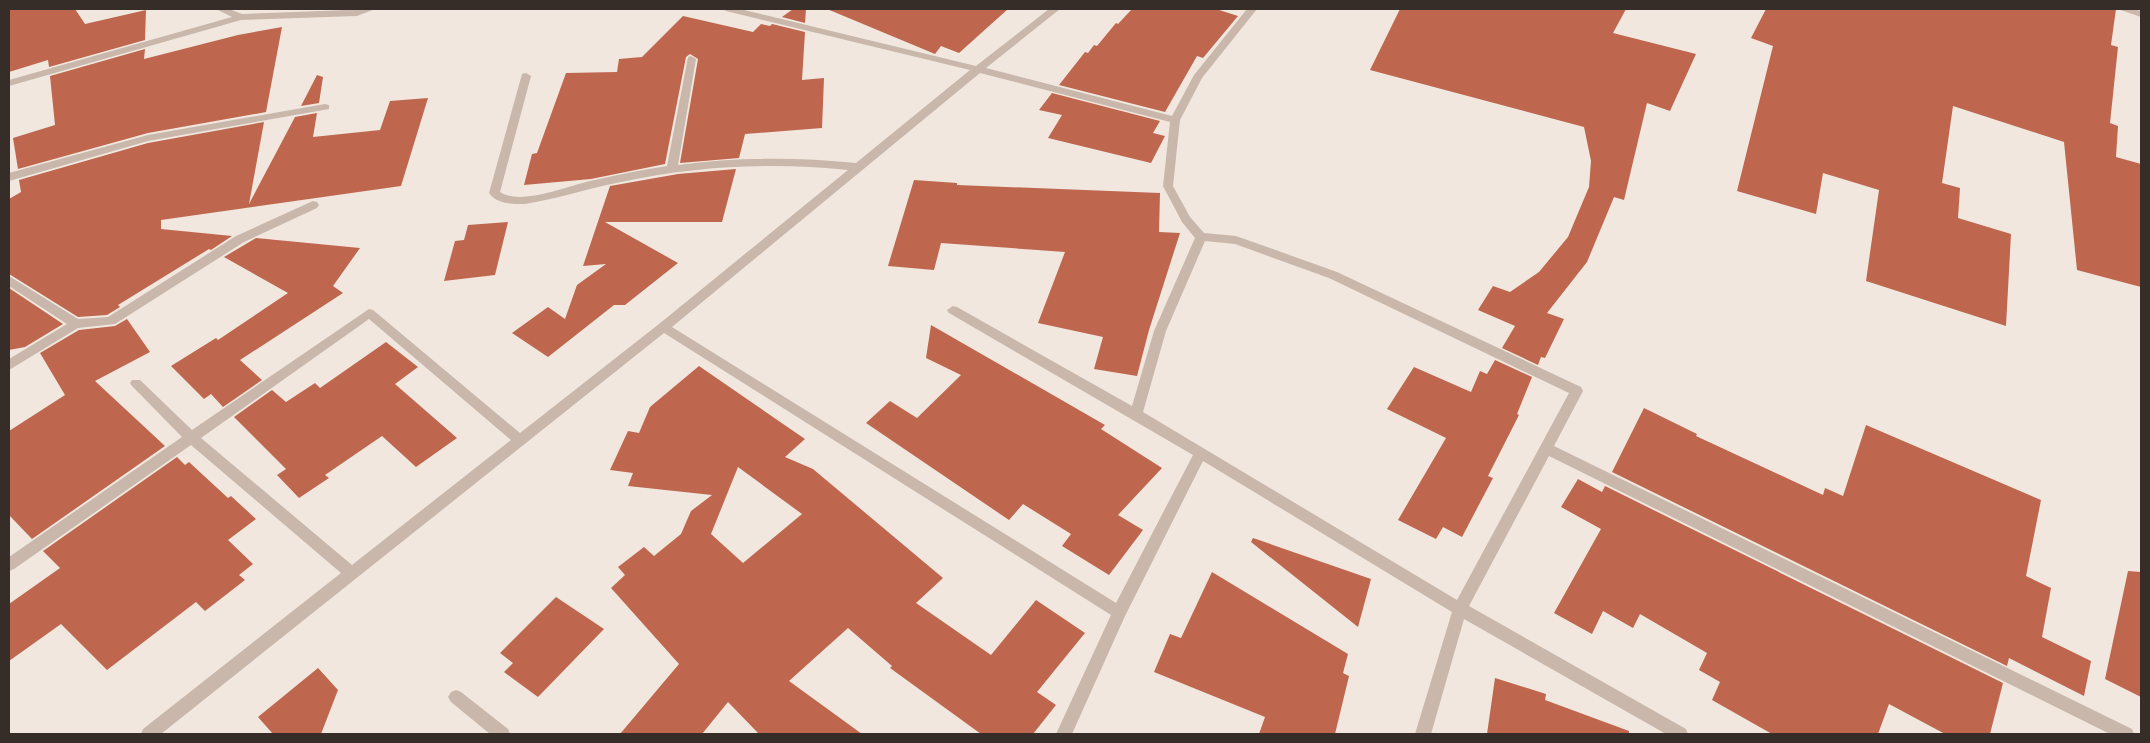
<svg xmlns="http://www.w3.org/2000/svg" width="2150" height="743" viewBox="0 0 2150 743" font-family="Mulish,sans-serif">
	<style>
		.building { fill: #be674e; fill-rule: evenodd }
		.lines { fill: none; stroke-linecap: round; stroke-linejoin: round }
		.minor { fill: #c8b7aa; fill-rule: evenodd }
	</style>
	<rect width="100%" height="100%" fill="#f1e7de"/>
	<path class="building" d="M 9,9 L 75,9 L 85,24 L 146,10 L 145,40 L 49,67 L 48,60 L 9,72 Z
		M 793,9 L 806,9 L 805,23 L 782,17 Z
		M 827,9 L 1008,9 L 959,53 L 941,46 L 935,54 Z
		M 1132,9 L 1216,9 L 1238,16 L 1203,58 L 1197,56 L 1165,112 L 1059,85 L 1085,52 L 1088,53 L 1094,45 L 1097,46 L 1116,23 L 1118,24 Z
		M 1400,9 L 1626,9 L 1613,33 L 1696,54 L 1670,111 L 1647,103 L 1624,200 L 1614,197 L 1587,262 L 1547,313 L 1564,319 L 1545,358 L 1541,357 L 1538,365 L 1502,348 L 1515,326 L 1478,310 L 1493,286 L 1510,292 L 1539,272 L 1568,237 L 1589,187 L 1591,161 L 1584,127 L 1370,70 Z
		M 1766,9 L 2116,9 L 2111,45 L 2118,47 L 2110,123 L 2118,126 L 2116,157 L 2141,164 L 2141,287 L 2077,270 L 2064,142 L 1953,106 L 1942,183 L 1960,188 L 1958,218 L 2011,234 L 2006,326 L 1866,281 L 1879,190 L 1823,173 L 1816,214 L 1737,191 L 1773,46 L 1751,38 Z
		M 683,16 L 753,32 L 761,24 L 770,26 L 772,24 L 805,32 L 802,80 L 824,78 L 822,128 L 745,134 L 739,158 L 680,163 L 698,59 L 690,54 L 686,57 L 665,164 L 591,179 L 524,185 L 532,154 L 537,153 L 566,73 L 617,72 L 619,59 L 642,57 Z
		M 282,27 L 266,112 L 148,133 L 18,169 L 13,138 L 55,125 L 50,76 L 145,49 L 144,59 L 238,35 Z
		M 317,75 L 323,77 L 319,103 L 301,106 Z
		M 1052,93 L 1160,121 L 1153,133 L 1165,136 L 1151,163 L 1048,138 L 1062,115 L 1039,110 Z
		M 428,98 L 401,186 L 161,220 L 161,229 L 232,236 L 211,250 L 209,249 L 118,305 L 120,307 L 107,315 L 78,317 L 9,274 L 9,199 L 21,192 L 19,180 L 148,143 L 264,122 L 249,204 L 295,117 L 317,113 L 313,137 L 380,130 L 390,101 Z
		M 736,169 L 722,222 L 605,222 L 678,263 L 625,305 L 614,305 L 548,357 L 512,333 L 548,307 L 565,319 L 577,285 L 606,264 L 583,266 L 610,186 L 678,174 Z
		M 914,180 L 957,183 L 957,185 L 1160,193 L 1159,232 L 1180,233 L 1149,330 L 1137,376 L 1094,369 L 1103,337 L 1038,323 L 1065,252 L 941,243 L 934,270 L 888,266 Z
		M 508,222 L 495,275 L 444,281 L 455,241 L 464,240 L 468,225 Z
		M 256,238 L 360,248 L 333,286 L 343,293 L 240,360 L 262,380 L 223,407 L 211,394 L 204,399 L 171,366 L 216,338 L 218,340 L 288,293 L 224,257 Z
		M 9,288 L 63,324 L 25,347 L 9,350 Z
		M 127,319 L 150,352 L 95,381 L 165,446 L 32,539 L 9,515 L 9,431 L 65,395 L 40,353 L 79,330 L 115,326 Z
		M 931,325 L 1105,425 L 1101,429 L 1162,468 L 1118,515 L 1143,530 L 1109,575 L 1062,546 L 1071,534 L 1023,504 L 1009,520 L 866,423 L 890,401 L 917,418 L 961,375 L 926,358 Z
		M 386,342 L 418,367 L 395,384 L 457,438 L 416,467 L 382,436 L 325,475 L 329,478 L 299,498 L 277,475 L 286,469 L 234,417 L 272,390 L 286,402 L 315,383 L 320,388 Z
		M 1495,360 L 1532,377 L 1517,414 L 1519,415 L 1488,476 L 1493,478 L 1462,537 L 1443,527 L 1436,539 L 1398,520 L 1446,438 L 1387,409 L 1414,367 L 1471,392 L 1480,371 L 1487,374 Z
		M 699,366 L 805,439 L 785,457 L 813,469 L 943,578 L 916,603 L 991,655 L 1036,600 L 1085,633 L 1037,692 L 1056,705 L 1033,734 L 981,734 L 890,668 L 892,666 L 848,628 L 789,681 L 862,734 L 759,734 L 728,702 L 702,734 L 620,734 L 679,664 L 611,588 L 625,575 L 618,567 L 644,547 L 654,556 L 681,534 L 691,511 L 712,495 L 628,486 L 633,473 L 610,470 L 628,431 L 639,433 L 650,407 ZM 738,467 L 802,514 L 743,563 L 711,534 Z
		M 1644,408 L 1697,434 L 1696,436 L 1823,495 L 1825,488 L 1843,496 L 1866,425 L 2041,500 L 2026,576 L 2051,588 L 2042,637 L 2091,661 L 2084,696 L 2009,658 L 2007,666 L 1612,472 Z
		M 177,457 L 185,465 L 189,462 L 228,498 L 231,496 L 256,519 L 228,540 L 253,564 L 239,575 L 245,580 L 205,611 L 196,602 L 107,670 L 61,624 L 9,661 L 9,604 L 60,568 L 43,551 Z
		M 1578,479 L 1602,492 L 1605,486 L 2003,683 L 1990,734 L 1945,734 L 1889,704 L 1878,734 L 1772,734 L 1712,700 L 1720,682 L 1699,670 L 1707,653 L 1640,614 L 1633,628 L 1603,611 L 1592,634 L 1554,613 L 1601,529 L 1561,507 Z
		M 1253,538 L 1371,579 L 1358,627 L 1251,542 Z
		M 2128,571 L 2141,572 L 2141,697 L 2105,679 Z
		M 1212,572 L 1348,654 L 1343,673 L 1349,676 L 1335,734 L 1259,734 L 1265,717 L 1154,672 L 1170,634 L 1181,638 Z
		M 556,597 L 604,629 L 538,697 L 504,672 L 513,663 L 500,653 Z
		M 318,668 L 338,690 L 321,734 L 273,734 L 258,717 Z
		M 1495,678 L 1546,694 L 1545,700 L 1629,731 L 1629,734 L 1487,734 Z"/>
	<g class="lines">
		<path class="minor" d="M 216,9 L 229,9 L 242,14 L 375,9 L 357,16 L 241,20 L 9,86 L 9,80 L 232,17 Z
			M 724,9 L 740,9 L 976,66 L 1049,9 L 1060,9 L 986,68 L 1172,116 L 1194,75 L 1247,9 L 1257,9 L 1202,78 L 1180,120 L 1173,186 L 1190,217 L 1204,233 L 1236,236 L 1337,272 L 1581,387 L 1583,391 L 1554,446 L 2132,729 L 2134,734 L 2110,734 L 1549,456 L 1469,606 L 1686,729 L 1688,734 L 1666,734 L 1464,619 L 1431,734 L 1415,734 L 1452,612 L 1203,461 L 1125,616 L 1072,734 L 1056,734 L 1111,615 L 664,333 L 161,734 L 141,734 L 143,729 L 341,573 L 191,445 L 14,569 L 9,571 L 9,557 L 182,437 L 132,386 L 130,383 L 132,380 L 140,380 L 192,430 L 369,309 L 373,310 L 520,433 L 659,324 L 848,170 C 772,162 696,166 621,182 C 589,188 557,199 525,204 C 511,204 497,204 489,193 L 522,74 L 526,73 L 531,76 L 500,192 C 520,206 568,186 590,181 C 616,175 641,170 667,166 L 688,57 L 691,56 L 696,59 L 678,165 C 737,157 797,157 856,163 L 970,70 L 726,11 ZM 980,73 L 1170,122 L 1163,186 L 1182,222 L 1195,238 L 1154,331 L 1132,406 L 957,307 L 953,306 L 947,310 L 949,313 L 1193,455 L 1116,603 L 672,327 ZM 1205,241 L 1235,244 L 1329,278 L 1569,393 L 1457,600 L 1143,412 L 1166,331 ZM 369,319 L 511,440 L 352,565 L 201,438 Z
			M 2118,9 L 2133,9 L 2141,11 L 2141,17 Z
			M 325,104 L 329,105 L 329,109 L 148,141 L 9,181 L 9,173 L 148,135 Z
			M 313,201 L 317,202 L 319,205 L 317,208 L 244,242 L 115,324 L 78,328 L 9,370 L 9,359 L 67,324 L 9,286 L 9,276 L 78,319 L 108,317 L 236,236 Z
			M 456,690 L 461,692 L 508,729 L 510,734 L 490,734 L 451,702 L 448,697 L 451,692 Z"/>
	</g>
	<rect width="2150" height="743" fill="none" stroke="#362d29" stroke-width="20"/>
</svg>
